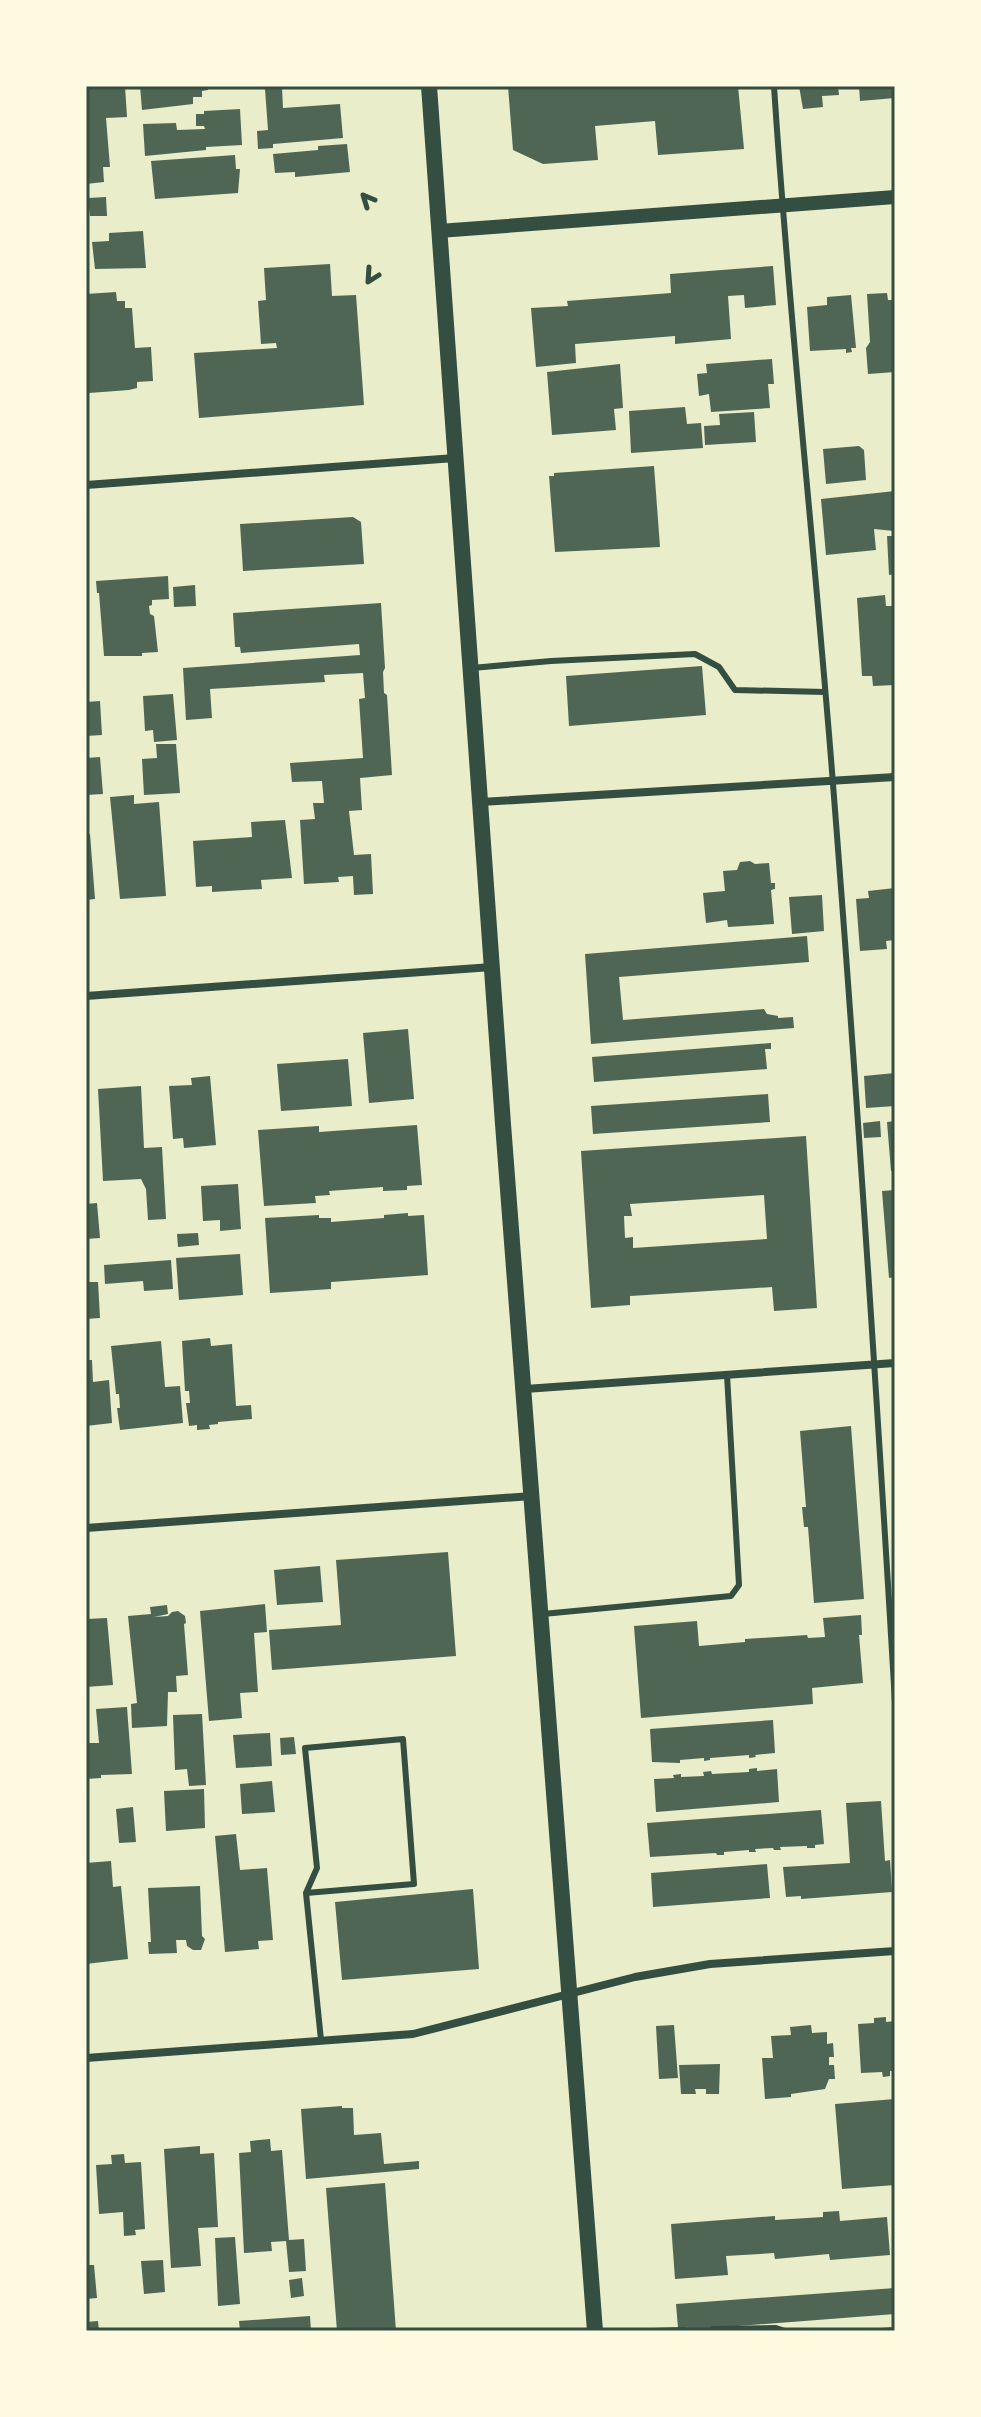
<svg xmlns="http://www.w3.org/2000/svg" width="981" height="2417" viewBox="0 0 981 2417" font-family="'DM Sans',sans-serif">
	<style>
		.building { fill: #4f6655; fill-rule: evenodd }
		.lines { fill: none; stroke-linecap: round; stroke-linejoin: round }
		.path { stroke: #344e41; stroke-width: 5 }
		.service { stroke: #344e41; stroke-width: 6 }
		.minor { stroke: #344e41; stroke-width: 8 }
		.tertiary { stroke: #344e41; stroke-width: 14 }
		.secondary { stroke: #344e41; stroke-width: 16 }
		.neatline { fill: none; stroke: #344e41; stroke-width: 3 }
	</style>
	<rect width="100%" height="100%" fill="#e9edc9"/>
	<path class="building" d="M 86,86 L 125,86 L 127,117 L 106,118 L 110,167 L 103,167 L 104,182 L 86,184 Z
		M 140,86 L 208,86 L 208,90 L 202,91 L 202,97 L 193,97 L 193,104 L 142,110 Z
		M 508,86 L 738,86 L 744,149 L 658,155 L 655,121 L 595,126 L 598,160 L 543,164 L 513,150 Z
		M 799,86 L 838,86 L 839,95 L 822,96 L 823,107 L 803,109 Z
		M 859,86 L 895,86 L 895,98 L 860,101 Z
		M 282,88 L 283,108 L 340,104 L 343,138 L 273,144 L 273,148 L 258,149 L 257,131 L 268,130 L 265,89 Z
		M 240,109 L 242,145 L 206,147 L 206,150 L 145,156 L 143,124 L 176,123 L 177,130 L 205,129 L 204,126 L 196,126 L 196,114 L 204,114 L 204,111 Z
		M 347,144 L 350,172 L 295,177 L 295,172 L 275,173 L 273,154 L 318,150 L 318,146 Z
		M 235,155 L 236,169 L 240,169 L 238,193 L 155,199 L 151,161 Z
		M 106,197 L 107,216 L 90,216 L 88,198 Z
		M 143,231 L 146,268 L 95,269 L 92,242 L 109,241 L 109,233 Z
		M 330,264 L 332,296 L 356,295 L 364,405 L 199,418 L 194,353 L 277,348 L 276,343 L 261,344 L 258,301 L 266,300 L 264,268 Z
		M 773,266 L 776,305 L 745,308 L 744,295 L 728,296 L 731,339 L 675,344 L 675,336 L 575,344 L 576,363 L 536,367 L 531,308 L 568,306 L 567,301 L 671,293 L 670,274 Z
		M 116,292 L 117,301 L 125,301 L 125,308 L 132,308 L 135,348 L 151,347 L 153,381 L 137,382 L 137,388 L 129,390 L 89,393 L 86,370 L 86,294 Z
		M 887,293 L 888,300 L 895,300 L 895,372 L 868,374 L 866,348 L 870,342 L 867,294 Z
		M 851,295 L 856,348 L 851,348 L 852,352 L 846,353 L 846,349 L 810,351 L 807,307 L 827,305 L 827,297 Z
		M 772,359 L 774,384 L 768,384 L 770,408 L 711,412 L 709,394 L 699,396 L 697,374 L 707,373 L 706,364 Z
		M 620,364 L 623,408 L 614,409 L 616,430 L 552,435 L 547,372 Z
		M 685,407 L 687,424 L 701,423 L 703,448 L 631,453 L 629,411 Z
		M 754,412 L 756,442 L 705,445 L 704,426 L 720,425 L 719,414 Z
		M 859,446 L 864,450 L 866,480 L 826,484 L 823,449 Z
		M 654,466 L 660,547 L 555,552 L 549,476 L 554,476 L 554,473 Z
		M 895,491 L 894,531 L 874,529 L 876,550 L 826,555 L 821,499 Z
		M 353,517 L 361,522 L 364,564 L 243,571 L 240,524 Z
		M 887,536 L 895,536 L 895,574 L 889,575 Z
		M 168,576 L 169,599 L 152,600 L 152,605 L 149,606 L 150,614 L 154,616 L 158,652 L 142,653 L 142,656 L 104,656 L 99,593 L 97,593 L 96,581 Z
		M 195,585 L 196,606 L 174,607 L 173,587 Z
		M 885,595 L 886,606 L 895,606 L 895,685 L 873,686 L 872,676 L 862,676 L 857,598 Z
		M 381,603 L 385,668 L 383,672 L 384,693 L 387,695 L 392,775 L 360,778 L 362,810 L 349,811 L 354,855 L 371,854 L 373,894 L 354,895 L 353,876 L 338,877 L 339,882 L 304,884 L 300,820 L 315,819 L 313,803 L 324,803 L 322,781 L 292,782 L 290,763 L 363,758 L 359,699 L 365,698 L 363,673 L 324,675 L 325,682 L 210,689 L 212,718 L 186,720 L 183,668 L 360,655 L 359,644 L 241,653 L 240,647 L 235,647 L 233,613 Z
		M 702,666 L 706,715 L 569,726 L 566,676 Z
		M 173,694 L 177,740 L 154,742 L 153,730 L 145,731 L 143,696 Z
		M 100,701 L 102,735 L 86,736 L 86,702 Z
		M 156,744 L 176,744 L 180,793 L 144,795 L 142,759 L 157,758 Z
		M 100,757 L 103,794 L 86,795 L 86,758 Z
		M 134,795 L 134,804 L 159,802 L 166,896 L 120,899 L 110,797 Z
		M 285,820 L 292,878 L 261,880 L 262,889 L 212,892 L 212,886 L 196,887 L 193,841 L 252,837 L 251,822 Z
		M 90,834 L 95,899 L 86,900 L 86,835 Z
		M 750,861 L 755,864 L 769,863 L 771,883 L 775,883 L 775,889 L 771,890 L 774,924 L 728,927 L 727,920 L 706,923 L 703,893 L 725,891 L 723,871 L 737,870 L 740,862 Z
		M 895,888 L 895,940 L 886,941 L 887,949 L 860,951 L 856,899 L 869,898 L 868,891 Z
		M 822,895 L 824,931 L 792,934 L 789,897 Z
		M 807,936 L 809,962 L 619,977 L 623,1020 L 764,1009 L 767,1014 L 778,1016 L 778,1018 L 793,1017 L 794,1028 L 591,1044 L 585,954 Z
		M 408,1029 L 414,1099 L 369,1103 L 363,1033 Z
		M 771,1043 L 771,1049 L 765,1049 L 767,1069 L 594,1082 L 592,1057 Z
		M 348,1059 L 352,1106 L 281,1111 L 277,1064 Z
		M 895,1073 L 895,1106 L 866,1108 L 864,1076 Z
		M 210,1076 L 216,1145 L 184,1148 L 183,1138 L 173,1139 L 169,1086 L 192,1085 L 191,1078 Z
		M 141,1086 L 144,1148 L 162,1147 L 166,1219 L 148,1220 L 146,1189 L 141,1179 L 103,1181 L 98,1089 Z
		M 768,1094 L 770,1122 L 593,1134 L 591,1106 Z
		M 880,1121 L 881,1137 L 864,1138 L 863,1123 Z
		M 895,1121 L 895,1171 L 891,1171 L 887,1122 Z
		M 417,1125 L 422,1185 L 407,1186 L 407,1190 L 383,1191 L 383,1187 L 329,1191 L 330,1195 L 315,1196 L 316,1203 L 264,1206 L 258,1130 L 319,1126 L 319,1132 Z
		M 806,1136 L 817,1308 L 774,1311 L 772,1287 L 630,1296 L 630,1305 L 591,1308 L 581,1151 ZM 764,1195 L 767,1239 L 633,1248 L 633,1237 L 625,1238 L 624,1216 L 632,1216 L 630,1204 Z
		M 238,1184 L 241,1229 L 220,1231 L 220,1220 L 203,1221 L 201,1186 Z
		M 895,1190 L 895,1277 L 889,1278 L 882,1191 Z
		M 97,1203 L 100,1238 L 86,1239 L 86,1204 Z
		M 408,1213 L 408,1216 L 424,1215 L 428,1275 L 331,1282 L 331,1289 L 270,1293 L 265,1218 L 319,1215 L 319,1218 L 331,1218 L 331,1222 L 384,1218 L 384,1215 Z
		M 198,1233 L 199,1245 L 178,1247 L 177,1234 Z
		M 240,1254 L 243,1295 L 179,1300 L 176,1258 Z
		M 171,1260 L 173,1289 L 144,1291 L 143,1281 L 105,1284 L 104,1265 Z
		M 86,1282 L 98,1282 L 100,1318 L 86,1319 Z
		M 210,1338 L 211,1346 L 232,1344 L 236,1406 L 251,1405 L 252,1419 L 218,1422 L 218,1424 L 209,1425 L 210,1429 L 197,1430 L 197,1425 L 189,1426 L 186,1403 L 190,1403 L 189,1391 L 185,1391 L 182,1341 Z
		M 161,1341 L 165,1387 L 180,1386 L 183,1423 L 120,1430 L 117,1408 L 120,1408 L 119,1394 L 116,1394 L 111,1346 Z
		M 86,1360 L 92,1360 L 93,1382 L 109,1380 L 112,1423 L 86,1426 Z
		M 851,1426 L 864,1599 L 814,1603 L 808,1527 L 804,1527 L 802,1507 L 806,1507 L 800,1431 Z
		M 448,1552 L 456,1656 L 272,1670 L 269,1630 L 341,1625 L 336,1560 Z
		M 320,1566 L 323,1602 L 277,1605 L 274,1570 Z
		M 265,1604 L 267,1632 L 254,1633 L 258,1692 L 240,1693 L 242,1718 L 209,1721 L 200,1611 Z
		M 167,1605 L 168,1614 L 154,1617 L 168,1616 L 172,1612 L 178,1611 L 185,1616 L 186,1623 L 184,1624 L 188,1675 L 176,1676 L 177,1692 L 168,1692 L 167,1726 L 132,1728 L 131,1704 L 137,1703 L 128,1616 L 151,1614 L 150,1607 Z
		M 861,1615 L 862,1635 L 859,1635 L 863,1683 L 812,1688 L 813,1704 L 641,1718 L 634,1626 L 697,1621 L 699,1646 L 745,1642 L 745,1639 L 807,1635 L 808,1638 L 825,1637 L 823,1618 Z
		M 107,1618 L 113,1685 L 86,1687 L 86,1619 Z
		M 127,1707 L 132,1774 L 101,1775 L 101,1778 L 86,1779 L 86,1743 L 99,1743 L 96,1709 Z
		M 202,1714 L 206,1785 L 189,1786 L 187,1769 L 175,1770 L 173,1715 Z
		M 773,1720 L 775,1753 L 755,1755 L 756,1757 L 749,1758 L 749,1755 L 710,1758 L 710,1760 L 704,1761 L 704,1758 L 680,1760 L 680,1763 L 652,1762 L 650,1729 Z
		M 270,1733 L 272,1766 L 236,1768 L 233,1735 Z
		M 294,1737 L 296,1754 L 281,1755 L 280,1738 Z
		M 757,1768 L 757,1771 L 777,1769 L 779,1802 L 656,1812 L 654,1779 L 674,1778 L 673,1775 L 681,1774 L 681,1777 L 704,1776 L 703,1772 L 711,1771 L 712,1774 L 749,1772 L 749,1769 Z
		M 272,1781 L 275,1812 L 242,1814 L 240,1784 Z
		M 204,1789 L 205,1828 L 166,1831 L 164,1791 Z
		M 881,1801 L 885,1861 L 890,1860 L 892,1892 L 801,1899 L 801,1896 L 786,1897 L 783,1867 L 850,1863 L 846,1803 Z
		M 133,1807 L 136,1842 L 119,1843 L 116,1809 Z
		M 821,1810 L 824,1844 L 815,1845 L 815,1848 L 807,1848 L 807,1846 L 780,1847 L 781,1850 L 774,1850 L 773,1848 L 755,1849 L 756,1852 L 749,1852 L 749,1850 L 724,1852 L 724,1855 L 717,1855 L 716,1853 L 650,1857 L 647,1823 Z
		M 236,1834 L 240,1870 L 267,1868 L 273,1940 L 258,1941 L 259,1949 L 225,1952 L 215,1836 Z
		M 111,1861 L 113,1887 L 121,1886 L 128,1959 L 86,1964 L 86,1863 Z
		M 767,1864 L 770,1898 L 653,1907 L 651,1873 Z
		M 200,1886 L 202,1936 L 205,1939 L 201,1950 L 193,1950 L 187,1946 L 186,1940 L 176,1940 L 177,1953 L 149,1954 L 148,1942 L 151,1942 L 148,1888 Z
		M 473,1889 L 479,1969 L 342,1980 L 335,1902 Z
		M 886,2017 L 886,2022 L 895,2021 L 895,2071 L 890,2071 L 890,2076 L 883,2077 L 882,2072 L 861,2073 L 858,2024 L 874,2023 L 874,2018 Z
		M 674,2025 L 678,2078 L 659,2079 L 656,2026 Z
		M 811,2025 L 812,2033 L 827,2032 L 827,2044 L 833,2043 L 834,2057 L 829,2057 L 829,2065 L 834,2065 L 835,2079 L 829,2079 L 825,2089 L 791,2094 L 791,2097 L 765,2099 L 762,2058 L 773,2058 L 771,2036 L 791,2035 L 790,2027 Z
		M 720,2064 L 719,2094 L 706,2094 L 706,2089 L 695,2089 L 696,2094 L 681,2094 L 679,2065 Z
		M 895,2099 L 895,2185 L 842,2189 L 835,2104 Z
		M 342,2106 L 342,2108 L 353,2108 L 354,2135 L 381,2133 L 384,2164 L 419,2161 L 419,2169 L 306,2179 L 301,2109 Z
		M 270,2139 L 271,2151 L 282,2150 L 289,2240 L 304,2239 L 306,2271 L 289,2272 L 286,2241 L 271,2242 L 272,2251 L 244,2253 L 239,2153 L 251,2152 L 250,2141 Z
		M 200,2146 L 200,2154 L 214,2153 L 218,2227 L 198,2228 L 201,2266 L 171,2268 L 164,2149 Z
		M 124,2154 L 125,2163 L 141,2162 L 145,2229 L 135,2230 L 136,2235 L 124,2236 L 123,2212 L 99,2214 L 96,2165 L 112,2164 L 111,2155 Z
		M 385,2183 L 396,2331 L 337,2331 L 326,2188 Z
		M 839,2211 L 840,2221 L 887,2217 L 890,2255 L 830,2260 L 829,2254 L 775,2259 L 774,2253 L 726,2256 L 728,2275 L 675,2279 L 671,2224 L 775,2216 L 775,2220 L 823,2217 L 823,2212 Z
		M 235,2237 L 240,2304 L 218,2306 L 215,2238 Z
		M 163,2260 L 165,2292 L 144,2294 L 141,2261 Z
		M 86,2265 L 94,2265 L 97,2298 L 86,2299 Z
		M 302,2278 L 304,2296 L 291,2298 L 289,2280 Z
		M 895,2288 L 895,2314 L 712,2328 L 713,2331 L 684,2331 L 678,2328 L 676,2304 Z
		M 310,2316 L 311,2331 L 240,2331 L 239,2321 Z
		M 98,2321 L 99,2331 L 86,2331 L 86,2322 Z"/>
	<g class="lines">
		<path class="path" d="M 367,208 L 363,195 L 375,200
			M 369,267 L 368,282 L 379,275"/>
		<path class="service" d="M 774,86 C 789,319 815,551 833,784 C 857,1090 877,1396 895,1702
			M 472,668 L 551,661 L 695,654 L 719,667 L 735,690 L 825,692
			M 543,1614 L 731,1596 L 739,1585 L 727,1375
			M 306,1893 L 414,1884 L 403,1739 L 305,1748 L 317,1868 L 306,1893 L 321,2040
			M 713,2329 L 776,2328 L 785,2331
			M 653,2331 L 684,2330
			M 881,2331 L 895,2330"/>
		<path class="minor" d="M 86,485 L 455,458
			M 481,802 L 895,777
			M 86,996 L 492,967
			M 525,1389 L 895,1363
			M 86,1528 L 532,1496
			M 86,2058 L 413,2034 L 635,1977 L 710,1964 L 895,1951"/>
		<path class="tertiary" d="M 439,231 L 895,197"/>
		<path class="secondary" d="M 429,86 L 503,1124 L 595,2331"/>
	</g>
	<rect width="981" height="2417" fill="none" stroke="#fefae0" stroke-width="176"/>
	<rect x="88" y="88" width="805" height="2241" class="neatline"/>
</svg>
